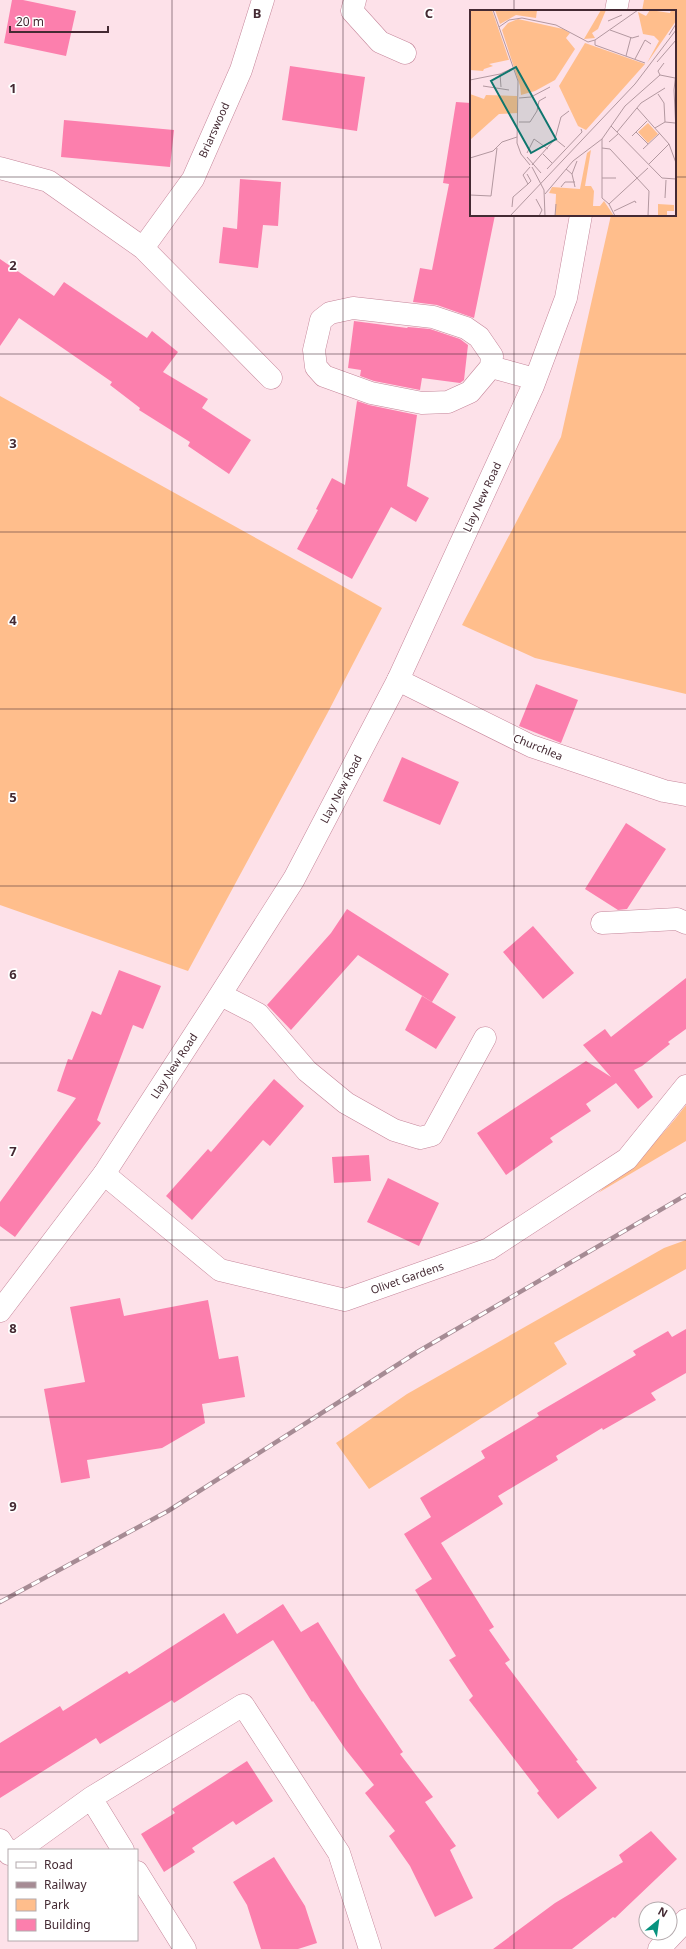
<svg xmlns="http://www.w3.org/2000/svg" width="686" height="1949" viewBox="0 0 686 1949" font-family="'Noto Sans',sans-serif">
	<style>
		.green { fill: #ffbe8c }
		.building { fill: #fc7fad }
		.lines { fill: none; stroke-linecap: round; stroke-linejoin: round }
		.minor-casing { stroke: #c5869a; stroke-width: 23 }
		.major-casing { stroke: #c5869a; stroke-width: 23 }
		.minor { stroke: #fff; stroke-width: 22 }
		.major { stroke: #fff; stroke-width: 22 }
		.rail-casing { stroke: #a68b94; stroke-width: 4.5 }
		.rail { stroke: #fff; stroke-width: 3; stroke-dasharray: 9; stroke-linecap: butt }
		.grid { fill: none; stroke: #442a33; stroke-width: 1; stroke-opacity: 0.55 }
		.labels { text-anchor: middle; stroke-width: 3.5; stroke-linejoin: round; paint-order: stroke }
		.street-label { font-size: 11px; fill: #442a33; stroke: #fff }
		.inset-road { fill: none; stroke: #b398a0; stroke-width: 1 }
		.view { fill: #0f766e; fill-opacity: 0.15; stroke: #0f766e; stroke-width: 2 }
		.inset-edge { fill: none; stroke: #442a33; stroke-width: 2 }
		.grid-label { font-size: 13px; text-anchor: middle; font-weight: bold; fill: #442a33; stroke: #fff; stroke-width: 3.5; stroke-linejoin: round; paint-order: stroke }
	</style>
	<rect width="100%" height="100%" fill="#fde1e9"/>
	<path class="green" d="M 644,0 L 686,0 L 686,694 L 535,658 L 462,625 L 561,437 L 611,215 L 675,215 L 675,11 L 642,11 Z
		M 0,396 L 382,608 L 327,714 L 188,971 L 0,905 Z
		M 686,1105 L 686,1141 L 598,1193 C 632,1165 659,1141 686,1105 Z
		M 686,1240 L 686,1269 L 554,1343 L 567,1364 L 369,1489 L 336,1443 L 407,1394 L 664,1248 Z"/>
	<path class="building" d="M 12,0 L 23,0 L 76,11 L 66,56 L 4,43 Z
		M 290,66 L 365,77 L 357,131 L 282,120 Z
		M 456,102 L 471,103 L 471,215 L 495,215 L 474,318 L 437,305 L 413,302 L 420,268 L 432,270 L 449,184 L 443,183 Z
		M 64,120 L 174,130 L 170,167 L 61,157 Z
		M 240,179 L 281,182 L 278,226 L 263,225 L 258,268 L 219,263 L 223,227 L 237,229 Z
		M 0,259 L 54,296 L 64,282 L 147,338 L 152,331 L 178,352 L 163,372 L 208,399 L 202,408 L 251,440 L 229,474 L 188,446 L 190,442 L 139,410 L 140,408 L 110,385 L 112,382 L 19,318 L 0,346 Z
		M 354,321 L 407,328 L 408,327 L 430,329 L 460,339 L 468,345 L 464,380 L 460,383 L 422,378 L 420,390 L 374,381 L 360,376 L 361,370 L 348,368 Z
		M 357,401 L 369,405 L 417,415 L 407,486 L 429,498 L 416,522 L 391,507 L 352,579 L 297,549 L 318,510 L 316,509 L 332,478 L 345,485 Z
		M 536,684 L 578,700 L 561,743 L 519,726 Z
		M 402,757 L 459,782 L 440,825 L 383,801 Z
		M 626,823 L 666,849 L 627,909 L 618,910 L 585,889 Z
		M 347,909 L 449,974 L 432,1002 L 358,955 L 291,1030 L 267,1005 L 331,933 Z
		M 533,926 L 574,973 L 543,999 L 503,952 Z
		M 119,970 L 161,986 L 143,1029 L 133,1025 L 97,1120 L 101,1123 L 15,1237 L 0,1226 L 0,1202 L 76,1098 L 57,1091 L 68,1059 L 72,1060 L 92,1011 L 101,1015 Z
		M 686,978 L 686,1029 L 668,1042 L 670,1044 L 642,1066 L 634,1070 L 653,1097 L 638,1109 L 616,1083 L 586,1104 L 591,1111 L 550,1138 L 553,1142 L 506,1175 L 477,1133 L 586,1061 L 611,1077 L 583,1045 L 605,1029 L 611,1037 Z
		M 422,996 L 456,1017 L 436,1049 L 405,1030 Z
		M 274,1079 L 304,1106 L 270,1146 L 263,1140 L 192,1220 L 166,1196 L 208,1149 L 211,1152 Z
		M 369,1155 L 371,1181 L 334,1183 L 332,1157 Z
		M 388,1178 L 439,1203 L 419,1246 L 367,1222 Z
		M 120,1298 L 124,1316 L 208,1300 L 219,1359 L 238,1356 L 245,1397 L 202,1404 L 205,1423 L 162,1448 L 87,1460 L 90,1478 L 61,1483 L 44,1389 L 85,1382 L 70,1307 Z
		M 686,1329 L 686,1373 L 651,1393 L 656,1400 L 603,1430 L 602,1428 L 556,1456 L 558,1460 L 498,1496 L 503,1504 L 441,1543 L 494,1627 L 489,1630 L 510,1660 L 505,1663 L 578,1760 L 576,1761 L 597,1788 L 558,1819 L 537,1793 L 539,1791 L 469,1700 L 473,1696 L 449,1660 L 456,1656 L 415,1590 L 432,1579 L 404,1534 L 431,1517 L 420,1498 L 485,1458 L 481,1451 L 539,1416 L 537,1413 L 636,1355 L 633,1351 L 668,1331 L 672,1337 Z
		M 283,1604 L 301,1632 L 318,1622 L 360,1689 L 403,1752 L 400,1754 L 433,1797 L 425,1802 L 456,1846 L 450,1850 L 473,1898 L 435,1917 L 410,1866 L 389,1836 L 395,1831 L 365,1793 L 374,1785 L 346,1750 L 313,1701 L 312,1702 L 273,1640 L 174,1703 L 172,1700 L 100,1744 L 96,1738 L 0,1798 L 0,1743 L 60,1706 L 63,1711 L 127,1671 L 129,1674 L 224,1613 L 237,1634 Z
		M 247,1761 L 273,1801 L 236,1825 L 233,1821 L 192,1848 L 195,1852 L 164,1872 L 141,1834 L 175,1813 L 172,1809 Z
		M 651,1831 L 677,1859 L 615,1918 L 613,1917 L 572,1949 L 493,1949 L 555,1903 L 623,1862 L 619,1855 Z
		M 274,1857 L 305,1906 L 317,1943 L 298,1949 L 261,1949 L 247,1905 L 233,1882 Z"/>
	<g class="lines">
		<defs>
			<path id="minor" d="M 355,0 L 352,11 L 380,42 L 405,53
				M 0,168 L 48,181 L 143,248 L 271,378
				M 143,248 L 193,179 L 241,70 L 263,0
				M 353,308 L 433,317 L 466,328 L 479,337 L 492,356 L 491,367 L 470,392 L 448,402 L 422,403 L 371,393 L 324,376 L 316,367 L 314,350 L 321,320 L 330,313 Z
				M 491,367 L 535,379
				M 398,680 L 531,746 L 664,791 L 686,795
				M 602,923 L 677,919 L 686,923
				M 221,995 L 258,1014 L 307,1071 L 346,1103 L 394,1130 L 420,1138 L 432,1135 L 485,1038
				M 104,1174 L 220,1270 L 345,1300 L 489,1249 L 627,1159 L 686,1086
				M 91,1798 L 123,1850
				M 0,1840 L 9,1854
				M 19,1850 L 91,1798 L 243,1705 L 339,1853 L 370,1949
				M 137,1872 L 185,1949
				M 659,1949 L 686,1920"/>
			<path id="major" d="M 616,11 L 618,0
				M 0,1311 L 104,1174 L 215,1003 L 294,879 L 398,680 L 533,386 L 566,298 L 581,215"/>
		</defs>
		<use href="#minor" class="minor-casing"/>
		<use href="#major" class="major-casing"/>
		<use href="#minor" class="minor"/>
		<use href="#major" class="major"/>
		<defs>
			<path id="rail" d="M 0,1602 L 168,1511 L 419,1351 L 686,1195"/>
		</defs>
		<use href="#rail" class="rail-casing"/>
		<use href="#rail" class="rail"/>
	</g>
	<path class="grid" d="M 172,0 L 172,1949M 343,0 L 343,1949M 514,0 L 514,11M 0,177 L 471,177M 675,177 L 686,177M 514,215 L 514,1949M 0,354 L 686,354M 0,532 L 686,532M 0,709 L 686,709M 0,886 L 686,886M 0,1063 L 686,1063M 0,1240 L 686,1240M 0,1417 L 686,1417M 0,1595 L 686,1595M 0,1772 L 686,1772"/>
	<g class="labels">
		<g class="street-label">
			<text transform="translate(214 130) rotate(-66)" y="4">Briarswood</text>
			<text transform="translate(482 497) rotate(-65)" y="4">Llay New Road</text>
			<text transform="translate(538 747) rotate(22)" y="4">Churchlea</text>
			<text transform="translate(341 789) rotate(-62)" y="4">Llay New Road</text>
			<text transform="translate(174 1066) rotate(-57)" y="4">Llay New Road</text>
			<text transform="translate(407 1278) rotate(-19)" y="4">Olivet Gardens</text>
		</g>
	</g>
	<g transform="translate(470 10)">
		<rect width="206" height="206" fill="#fde1e9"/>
		<path d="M 0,0 L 22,0 L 39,50 L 38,50 L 19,54 L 23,56 L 14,59 L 13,61 L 0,60 ZM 25,0 L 67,0 L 66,8 L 46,5 L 30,14 ZM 131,0 L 136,0 L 128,19 L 122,23 L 125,28 L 114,29 ZM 180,0 L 200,3 L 201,0 L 206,0 L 206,11 L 177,53 L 189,31 L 184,26 L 173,24 L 168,2 L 176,6 ZM 48,9 L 93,19 L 100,23 L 96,28 L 105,39 L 85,70 L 65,81 L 51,85 L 50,76 L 32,20 L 38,13 ZM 115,33 L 175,54 L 116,120 L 108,116 L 89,76 ZM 0,84 L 14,89 L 16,85 L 47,86 L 48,103 L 29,104 L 0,130 ZM 178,113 L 188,124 L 178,133 L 168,122 ZM 121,140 L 115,176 L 121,176 L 124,181 L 123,196 L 130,196 L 134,191 L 144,206 L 85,206 L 86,184 L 79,183 L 82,177 L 110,179 L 117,143 ZM 188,194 L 204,195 L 204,201 L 197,201 L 197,206 L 188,206 Z" fill="#ffbe8c"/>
		<path class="inset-road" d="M 23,0 L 48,71 L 47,133 L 51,144 L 60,155M 138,11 L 152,5M 29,17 L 39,10 L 52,8 L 86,15 L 118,32 L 125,30 L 168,0M 140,20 L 162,28 L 169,26M 199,25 L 206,14M 125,30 L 125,35 L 175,53M 156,46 L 161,27M 165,49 L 175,30 L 181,34M 187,52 L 206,30M 206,62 L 204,80 L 206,121M 30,64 L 31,77M 190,65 L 205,68M 190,65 L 188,61 L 194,53M 0,70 L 30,64 L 43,58M 13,76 L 39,80M 188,84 L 194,93 L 195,112M 49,88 L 61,87 L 80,77M 167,98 L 199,134 L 206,153M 49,112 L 60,112 L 67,101 L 69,91 L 76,87M 141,116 L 192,168 L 206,169M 185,118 L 195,112 L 205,113M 147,122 L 171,93 L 195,78M 166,122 L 178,134M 162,126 L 177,111M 85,129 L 95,137M 132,129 L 132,188 L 139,194 L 145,206M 139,132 L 148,124M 132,138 L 140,139 L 179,181 L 178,206M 173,139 L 190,123M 57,143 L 64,129 L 78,139M 73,144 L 82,153M 57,147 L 71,163M 0,148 L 23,141 L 32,132 L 47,127M 179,154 L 199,134M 62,155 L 85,129 L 91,107 L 99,101M 62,157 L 74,180 L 75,206M 77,159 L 112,122 L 111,119M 96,159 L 102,164 L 105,177M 57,164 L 61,171 L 58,174M 102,164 L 107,151M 132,168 L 146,168M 91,177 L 95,172 L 105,172M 75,184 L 103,151 L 132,129 L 155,96 L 190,65M 0,185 L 21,186 L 27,138M 195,188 L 196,170M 66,189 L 72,200 L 69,206M 139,194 L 178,158M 42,197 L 43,187 L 58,174 L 53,165 L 60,157M 144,201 L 165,191 L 166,193M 40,206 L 165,74 L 206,20M 85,206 L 86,194"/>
		<path class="view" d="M 46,57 L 86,129 L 61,143 L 21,71 Z"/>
		<rect width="206" height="206" class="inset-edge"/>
	</g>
	<g class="grid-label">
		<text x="257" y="18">B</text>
		<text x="429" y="18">C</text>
		<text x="13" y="93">1</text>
		<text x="13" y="270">2</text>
		<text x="13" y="448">3</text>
		<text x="13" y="625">4</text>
		<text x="13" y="802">5</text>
		<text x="13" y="979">6</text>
		<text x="13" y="1156">7</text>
		<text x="13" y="1333">8</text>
		<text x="13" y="1511">9</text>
	</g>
	<rect x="8" y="1849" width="130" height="92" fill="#ffffff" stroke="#b4aaad"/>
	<rect x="16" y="1862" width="20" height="6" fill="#ffffff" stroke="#b4aaad"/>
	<text x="44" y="1869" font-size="12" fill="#442a33">Road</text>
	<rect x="16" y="1882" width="20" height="6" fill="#a68b94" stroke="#b4aaad"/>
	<text x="44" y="1889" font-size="12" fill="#442a33">Railway</text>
	<rect x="16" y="1899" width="20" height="12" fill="#ffbe8c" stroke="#b4aaad"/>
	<text x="44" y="1909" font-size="12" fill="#442a33">Park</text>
	<rect x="16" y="1919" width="20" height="12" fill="#fc7fad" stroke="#b4aaad"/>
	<text x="44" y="1929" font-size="12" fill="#442a33">Building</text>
	<g transform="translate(658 1921) rotate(29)"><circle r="19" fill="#ffffff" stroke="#b4aaad"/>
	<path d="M0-3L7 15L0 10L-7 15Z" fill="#07937f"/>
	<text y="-6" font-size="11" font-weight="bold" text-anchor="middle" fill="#442a33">N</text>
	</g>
	<path d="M10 26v6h98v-6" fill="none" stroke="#442a33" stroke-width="2"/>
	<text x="16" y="26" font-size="12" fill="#442a33" stroke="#ffffff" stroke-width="3" paint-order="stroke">20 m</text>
</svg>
